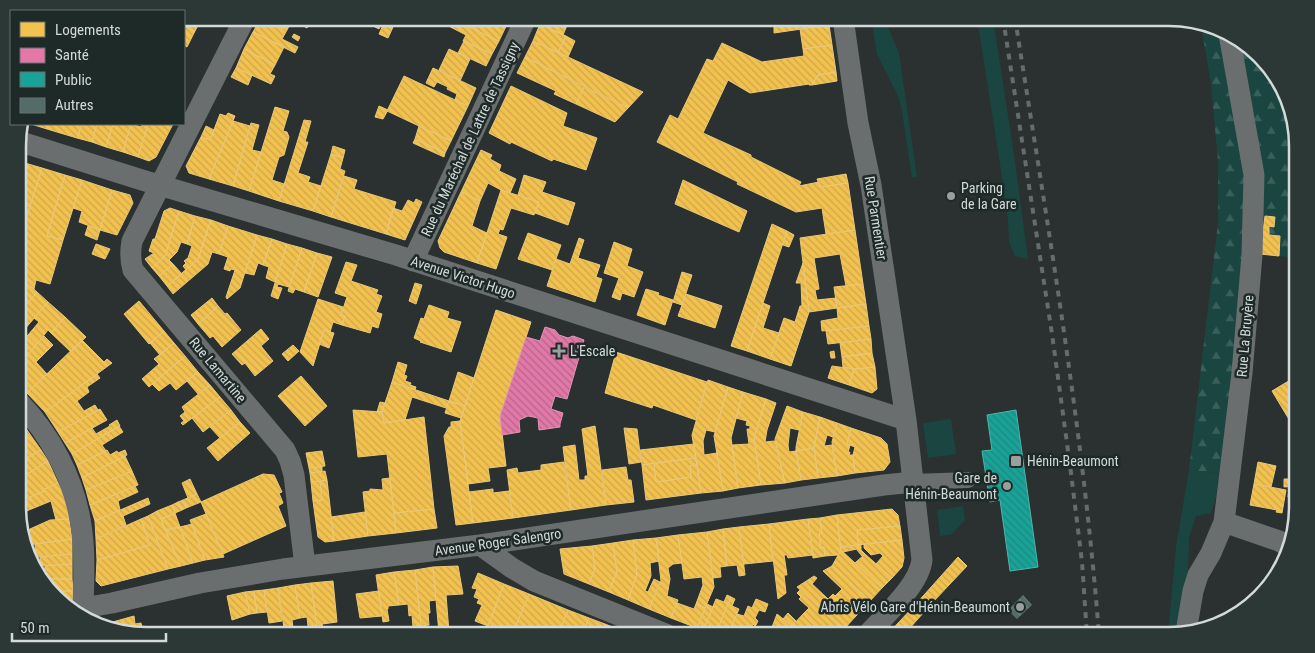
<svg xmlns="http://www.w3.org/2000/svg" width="1315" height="653" viewBox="0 0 1315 653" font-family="'Roboto Condensed',sans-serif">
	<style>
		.green { fill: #1a4540 }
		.forest { fill: url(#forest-firs) }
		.homes { fill: url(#homes-back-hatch); stroke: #e9c878 }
		.health { fill: url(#health-back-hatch); stroke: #de95b7 }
		.public { fill: url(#public-back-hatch); stroke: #4fb4ac }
		.building { fill: url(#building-back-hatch) }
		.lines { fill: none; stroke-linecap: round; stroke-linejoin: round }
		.pedestrian { stroke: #6a6e6e; stroke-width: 16 }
		.minor { stroke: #6a6e6e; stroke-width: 21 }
		.rail { stroke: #666b6b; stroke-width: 4; stroke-dasharray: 6 6; stroke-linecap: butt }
		.poi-dot { fill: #989f9e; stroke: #1e2a28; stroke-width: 2 }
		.labels { text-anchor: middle; stroke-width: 5; stroke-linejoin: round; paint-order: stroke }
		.street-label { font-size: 14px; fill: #d3dad9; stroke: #1e2a28 }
		.poi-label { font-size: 14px; fill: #d3dad9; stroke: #1e2a28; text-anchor: start }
		.rim { fill: none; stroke: #d3dad9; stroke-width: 2.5 }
	</style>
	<defs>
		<pattern id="forest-firs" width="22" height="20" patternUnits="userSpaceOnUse" patternTransform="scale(1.25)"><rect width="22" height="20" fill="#1a4540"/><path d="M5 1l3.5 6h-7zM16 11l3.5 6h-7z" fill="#3a5f5b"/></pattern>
		<pattern id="homes-back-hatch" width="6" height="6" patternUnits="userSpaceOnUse" patternTransform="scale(1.25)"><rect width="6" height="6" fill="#f2c14e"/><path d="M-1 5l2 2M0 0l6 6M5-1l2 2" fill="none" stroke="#cea74b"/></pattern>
		<pattern id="health-back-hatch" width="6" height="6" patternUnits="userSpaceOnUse" patternTransform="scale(1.25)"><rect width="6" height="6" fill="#e377a8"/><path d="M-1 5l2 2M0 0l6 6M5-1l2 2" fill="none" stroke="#b26789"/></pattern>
		<pattern id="public-back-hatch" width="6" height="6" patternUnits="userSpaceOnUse" patternTransform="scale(1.25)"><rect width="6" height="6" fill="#17a398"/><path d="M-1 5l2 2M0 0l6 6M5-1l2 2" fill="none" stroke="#23867e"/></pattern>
		<pattern id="building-back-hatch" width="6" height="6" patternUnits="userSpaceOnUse" patternTransform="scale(1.25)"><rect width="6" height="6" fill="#556b68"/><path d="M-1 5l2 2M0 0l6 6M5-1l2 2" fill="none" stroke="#6d807d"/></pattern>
	</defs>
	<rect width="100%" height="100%" fill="#2b3130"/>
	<path class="green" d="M 871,18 L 884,18 L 899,53 L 917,177 L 912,177 L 901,106 L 897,94 L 877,54 Z
		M 977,18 L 993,18 L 1015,161 L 1028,259 L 1015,256 L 1009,242 L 1008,221 L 1000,164 Z
		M 951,419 L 956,454 L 928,458 L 923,423 Z
		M 1189,470 L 1219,473 L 1216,498 L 1211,513 L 1196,516 L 1189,538 L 1188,571 L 1177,635 L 1168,635 L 1176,546 Z
		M 963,506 L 965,520 L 952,534 L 940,536 L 937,510 Z"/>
	<path class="forest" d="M 1201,25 L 1225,31 L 1271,68 L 1296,130 L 1297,258 L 1279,256 L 1280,236 L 1269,235 L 1269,226 L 1274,227 L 1265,217 L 1260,254 L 1219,473 L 1189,470 L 1218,223 L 1218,161 L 1211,84 Z"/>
	<path class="homes" d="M 184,18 L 202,18 L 195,31 L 184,26 Z
		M 210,18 L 226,18 L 222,24 Z
		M 261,18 L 302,18 L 310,22 L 307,28 L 296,22 L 290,24 L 287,30 Z
		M 261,18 L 287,30 L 282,39 L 298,47 L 295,53 L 253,32 Z
		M 372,18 L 383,22 L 379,29 L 369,24 Z
		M 438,18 L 449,18 L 499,41 L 492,54 L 463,41 L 466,35 L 437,20 Z
		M 471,18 L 510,18 L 499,41 L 467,26 Z
		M 544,18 L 570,18 L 563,35 L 540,24 Z
		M 588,18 L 606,18 L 603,25 Z
		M 805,18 L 828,18 L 829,25 L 774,33 L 774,26 L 793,23 L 793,20 Z
		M 384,23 L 393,27 L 388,38 L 379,34 Z
		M 540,24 L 566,36 L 558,53 L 533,41 Z
		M 829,25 L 832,45 L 803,49 L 800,29 Z
		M 184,26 L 195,31 L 187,47 L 184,45 Z
		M 253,32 L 284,47 L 275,65 L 244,49 Z
		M 294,34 L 300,37 L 298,41 L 292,37 Z
		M 566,36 L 575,41 L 568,57 L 558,53 Z
		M 464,41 L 492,54 L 486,66 L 458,53 Z
		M 533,41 L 568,57 L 643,92 L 628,108 L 525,57 Z
		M 722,43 L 762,62 L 804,56 L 803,49 L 832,45 L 836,72 L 818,75 L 812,85 L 809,85 L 809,84 L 750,93 L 728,80 L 703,133 L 751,155 L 751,157 L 801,182 L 799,186 L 819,182 L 820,187 L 848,183 L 855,230 L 826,234 L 822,208 L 796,212 L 737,184 L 738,182 L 657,142 L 670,115 L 678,119 L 707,59 L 713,61 Z
		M 244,49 L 275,65 L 270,74 L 275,76 L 271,84 L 236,68 Z
		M 449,49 L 470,59 L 460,81 L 439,70 Z
		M 525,57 L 584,87 L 576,104 L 554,94 L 556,91 L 517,73 Z
		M 236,68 L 252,75 L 248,85 L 231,77 Z
		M 433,68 L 476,88 L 468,106 L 455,100 L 457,94 L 447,89 L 448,87 L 437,82 L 434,87 L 426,83 Z
		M 836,72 L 837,81 L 812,85 L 818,75 Z
		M 404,76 L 468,106 L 451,141 L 387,111 Z
		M 511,86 L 567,113 L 563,126 L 597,138 L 586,170 L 553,159 L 552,161 L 511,142 L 510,144 L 489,133 Z
		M 584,87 L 628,108 L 615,122 L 576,104 Z
		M 379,106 L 388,110 L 383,119 L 375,117 Z
		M 275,107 L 289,111 L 283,131 L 287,132 L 289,137 L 284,155 L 279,157 L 272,180 L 284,184 L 279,201 L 249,191 Z
		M 228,113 L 235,116 L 209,179 L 189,173 L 186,166 L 201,137 L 210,140 L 220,114 L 226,116 Z
		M 304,120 L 311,121 L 305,142 L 308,142 L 298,173 L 310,177 L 308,182 L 321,186 L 313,211 L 279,201 Z
		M 233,121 L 250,126 L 233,186 L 209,179 Z
		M 251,123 L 259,125 L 252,150 L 261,152 L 249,191 L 233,186 Z
		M 31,124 L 48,124 L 47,129 Z
		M 48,124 L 82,124 L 77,138 L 47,129 Z
		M 82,124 L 97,124 L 92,142 L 77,138 Z
		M 97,124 L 113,124 L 106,147 L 92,142 Z
		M 113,124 L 131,124 L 123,152 L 106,147 Z
		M 131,124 L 141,127 L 142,124 L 148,124 L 138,157 L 123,152 Z
		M 148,124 L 173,124 L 156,157 L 149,161 L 138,157 Z
		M 206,126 L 214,130 L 210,140 L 201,137 Z
		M 419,126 L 451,141 L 445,153 L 415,139 Z
		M 415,139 L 445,153 L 444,157 L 413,143 Z
		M 333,146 L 345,150 L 343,158 L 331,154 Z
		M 481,150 L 492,155 L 490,159 L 501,165 L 499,171 L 516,179 L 510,193 L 501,190 L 488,183 L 480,201 L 461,192 Z
		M 331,154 L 343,158 L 340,169 L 345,171 L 331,217 L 313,211 Z
		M 18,161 L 42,168 L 18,244 Z
		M 42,168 L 65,175 L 47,236 L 63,240 L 50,284 L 36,280 L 34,289 L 18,277 L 18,244 Z
		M 846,174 L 848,183 L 820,187 L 817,179 Z
		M 65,175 L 82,180 L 63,240 L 47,236 Z
		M 524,175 L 546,182 L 542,192 L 575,203 L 568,225 L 535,213 L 539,202 L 518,195 Z
		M 344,176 L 357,180 L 354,189 L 396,202 L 386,234 L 331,217 Z
		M 82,180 L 112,190 L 100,230 L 79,222 L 82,211 L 73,208 Z
		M 683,180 L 747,211 L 739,232 L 675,204 Z
		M 112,190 L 130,195 L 133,203 L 117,235 L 100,230 Z
		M 501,190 L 539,202 L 534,215 L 511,208 L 503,230 L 500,229 L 498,234 L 507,237 L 496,269 L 477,263 Z
		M 461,192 L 480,201 L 472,226 L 487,233 L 477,263 L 444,252 L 440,248 L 438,241 Z
		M 416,199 L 422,202 L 405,240 L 386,234 L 393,208 L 402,211 L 408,200 L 414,203 Z
		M 170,208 L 179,211 L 165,256 L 152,268 L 145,259 L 154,253 L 149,251 L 153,239 L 155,239 L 164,211 Z
		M 179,211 L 195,216 L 187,244 L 181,242 L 177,252 L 169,260 L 173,264 L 159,276 L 152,268 L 165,256 Z
		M 195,216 L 211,220 L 198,259 L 186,270 L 183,266 L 186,263 L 184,261 L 188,258 L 192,246 L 187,244 Z
		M 1265,216 L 1275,217 L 1274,227 L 1269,226 L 1269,235 L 1280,236 L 1279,256 L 1260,254 Z
		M 211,220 L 228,226 L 219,254 L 212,252 L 208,264 L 173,294 L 167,286 L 198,259 Z
		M 772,224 L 787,231 L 747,351 L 731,346 Z
		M 88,226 L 100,230 L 97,240 L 85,235 Z
		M 228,226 L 257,235 L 240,288 L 227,299 L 226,297 L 235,270 L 231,269 L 230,271 L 224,269 L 228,257 L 219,254 Z
		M 855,230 L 863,284 L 846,286 L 840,254 L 814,258 L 819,289 L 815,290 L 817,300 L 836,298 L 837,308 L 809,312 L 800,238 Z
		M 787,231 L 794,235 L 789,247 L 783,245 Z
		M 528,233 L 561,245 L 552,270 L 518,259 Z
		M 257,235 L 272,239 L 263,265 L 258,263 L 254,275 L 245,273 Z
		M 579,238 L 584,240 L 578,258 L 600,265 L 596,277 L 602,279 L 595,302 L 547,286 L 556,259 L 570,264 Z
		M 272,239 L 287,244 L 275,282 L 266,278 L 269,267 L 263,265 Z
		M 614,242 L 632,249 L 627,266 L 643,272 L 634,297 L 622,293 L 620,300 L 612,297 L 619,278 L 604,273 Z
		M 96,244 L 110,249 L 105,259 L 92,254 Z
		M 287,244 L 302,248 L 289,287 L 278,284 L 277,287 L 282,288 L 278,299 L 271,296 Z
		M 302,248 L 317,253 L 304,292 L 295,289 L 293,293 L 288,291 Z
		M 317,253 L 332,257 L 318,297 L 304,292 Z
		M 346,262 L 357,265 L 351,281 L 378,290 L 376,294 L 382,296 L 376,312 L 382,314 L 378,328 L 372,326 L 370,333 L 342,325 L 345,316 L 341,315 L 347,297 L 335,293 Z
		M 803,263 L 809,312 L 791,366 L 770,359 L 784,318 L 795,322 L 800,306 L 802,306 L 801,283 L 796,283 Z
		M 173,264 L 182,274 L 167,286 L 159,276 Z
		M 682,272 L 692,275 L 682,305 L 673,302 Z
		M 26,282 L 37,292 L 18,315 L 18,290 Z
		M 415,283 L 422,285 L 416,304 L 409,301 Z
		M 863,284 L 866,304 L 837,308 L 834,287 Z
		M 646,289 L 659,293 L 658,295 L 673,300 L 665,325 L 637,315 Z
		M 37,292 L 48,302 L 18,337 L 18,315 Z
		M 686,294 L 722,306 L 715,328 L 678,316 Z
		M 212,298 L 218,306 L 198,324 L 191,315 Z
		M 318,299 L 343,307 L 341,315 L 345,316 L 342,325 L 333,322 L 330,332 L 324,330 L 313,366 L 300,352 Z
		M 139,301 L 164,331 L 149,344 L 124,314 Z
		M 48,302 L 65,317 L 51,333 L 48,330 L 37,344 L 28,335 L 39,322 L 34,318 Z
		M 763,303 L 770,306 L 763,328 L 779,333 L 770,359 L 747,351 Z
		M 866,304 L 869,326 L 822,331 L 821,321 L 838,318 L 837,308 Z
		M 429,305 L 449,312 L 447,318 L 461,322 L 451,352 L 420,342 L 421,341 L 414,338 L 421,318 L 424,319 Z
		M 218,306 L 225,314 L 227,313 L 241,330 L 222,347 L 213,336 L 210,338 L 198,324 Z
		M 496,310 L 531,322 L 500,416 L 506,466 L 488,468 L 490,481 L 468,484 L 460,421 Z
		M 65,317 L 86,337 L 71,352 L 51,333 Z
		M 869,326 L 871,339 L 828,344 L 826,331 Z
		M 261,329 L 269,339 L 261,346 L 273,361 L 255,376 L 245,363 L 242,365 L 232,354 Z
		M 324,330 L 334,333 L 329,348 L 319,344 Z
		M 164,331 L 174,343 L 160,355 L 150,343 Z
		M 28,335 L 37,344 L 18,366 L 18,347 Z
		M 44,336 L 53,345 L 36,362 L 47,374 L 27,393 L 18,384 L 18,366 Z
		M 871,339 L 872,353 L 842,357 L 840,343 Z
		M 82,340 L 104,362 L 107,359 L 112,363 L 45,412 L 27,393 Z
		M 174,343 L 185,356 L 149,387 L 142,379 L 159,364 L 154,359 Z
		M 293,345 L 299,351 L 288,361 L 282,354 Z
		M 834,351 L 835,358 L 831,358 L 830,352 Z
		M 616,352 L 707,382 L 696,420 L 653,405 L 652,408 L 605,393 Z
		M 872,353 L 875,367 L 857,369 L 843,367 L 842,357 Z
		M 185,356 L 198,372 L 176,390 L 170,383 L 159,391 L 152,384 Z
		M 398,362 L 407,365 L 404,375 L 407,376 L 405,381 L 411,383 L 410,385 L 416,387 L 415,390 L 392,382 Z
		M 832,366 L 854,369 L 849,385 L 828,378 Z
		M 875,367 L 877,389 L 872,393 L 849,385 L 854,369 Z
		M 198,372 L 210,385 L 198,394 L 187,381 Z
		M 458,372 L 474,378 L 465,406 L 449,401 Z
		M 97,374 L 100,378 L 87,387 L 89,392 L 77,401 L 84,411 L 95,405 L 98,410 L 58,432 L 45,412 Z
		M 301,376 L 327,406 L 305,426 L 278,396 Z
		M 1297,376 L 1297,423 L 1293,426 L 1272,391 Z
		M 708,380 L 728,387 L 715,432 L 706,430 L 703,441 L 704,455 L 717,453 L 723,491 L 701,493 L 692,435 Z
		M 392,382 L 449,401 L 446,408 L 412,397 L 405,420 L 384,423 L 382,412 Z
		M 210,385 L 220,397 L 183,425 L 181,423 L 184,421 L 180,416 L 185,412 L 182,407 Z
		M 728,387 L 743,392 L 731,438 L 738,488 L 723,491 L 714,436 Z
		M 743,392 L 766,399 L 754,438 L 761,485 L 738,488 L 732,445 L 749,444 L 747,429 L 750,429 L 750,426 L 746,425 L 747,421 L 736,418 Z
		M 220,397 L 231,410 L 203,432 L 192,418 Z
		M 766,399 L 776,403 L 767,430 L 765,442 L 775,441 L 785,483 L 761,485 L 754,438 Z
		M 449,401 L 465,406 L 461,418 L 445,413 Z
		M 380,402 L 385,403 L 382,412 L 377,412 Z
		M 787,406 L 803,412 L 799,430 L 790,428 L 788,445 L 789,452 L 796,451 L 801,480 L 785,483 L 775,439 Z
		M 100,409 L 107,420 L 65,443 L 58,432 Z
		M 231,410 L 240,422 L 220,438 L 210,427 Z
		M 353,410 L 382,412 L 384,423 L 424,417 L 434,509 L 394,513 L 387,454 L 358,457 Z
		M 803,412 L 820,417 L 814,448 L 796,451 L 796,447 Z
		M 820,417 L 837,423 L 833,437 L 827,435 L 824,446 L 832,445 L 837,476 L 818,478 L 814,446 Z
		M 18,419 L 27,430 L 18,437 Z
		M 117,420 L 120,426 L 72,454 L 65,443 L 92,428 L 96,434 L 110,426 L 109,425 Z
		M 460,421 L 473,523 L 456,525 L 444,436 L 449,427 L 451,427 L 451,422 Z
		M 240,422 L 250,433 L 218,461 L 207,448 Z
		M 837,423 L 851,428 L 847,444 L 850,445 L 848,453 L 850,452 L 849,455 L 853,455 L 855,473 L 837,476 L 832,442 Z
		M 119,426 L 123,432 L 102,445 L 106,451 L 77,465 L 72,454 Z
		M 595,426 L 606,505 L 571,510 L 563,447 L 575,445 L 579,480 L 585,480 L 585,476 L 588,476 L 582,429 Z
		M 624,428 L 637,429 L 641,462 L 629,464 Z
		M 851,428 L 881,438 L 887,444 L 890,462 L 884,470 L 855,473 L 853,455 L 855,447 L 847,444 Z
		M 27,430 L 41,450 L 28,457 L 29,459 L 20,465 L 19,464 L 18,437 Z
		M 694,444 L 696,458 L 642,465 L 640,450 Z
		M 814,448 L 818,478 L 801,480 L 796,451 Z
		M 41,450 L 48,461 L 26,475 L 20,465 L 29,459 L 28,457 Z
		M 107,450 L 110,455 L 117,451 L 118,453 L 125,450 L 127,455 L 82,478 L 77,465 Z
		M 322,451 L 325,466 L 309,468 L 306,453 Z
		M 125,456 L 132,471 L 86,490 L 82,478 Z
		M 696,458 L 697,464 L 690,466 L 691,477 L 656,482 L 654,463 Z
		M 48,461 L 58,483 L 43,490 L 44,491 L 30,497 L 31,499 L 19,508 L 19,483 L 23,479 L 23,478 L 26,475 Z
		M 564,462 L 571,510 L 513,518 L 507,470 L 517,468 L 518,473 L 541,470 L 541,465 Z
		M 1258,462 L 1276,466 L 1271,487 L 1254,484 Z
		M 654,463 L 656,482 L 691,477 L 690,466 L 697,464 L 701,493 L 646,500 L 642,465 Z
		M 322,467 L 322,471 L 310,473 L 309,468 Z
		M 626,467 L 628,480 L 631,480 L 634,502 L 606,505 L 602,470 Z
		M 132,471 L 138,485 L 90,505 L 86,490 Z
		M 325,471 L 327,480 L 311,482 L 310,473 Z
		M 263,474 L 274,475 L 282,492 L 279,493 L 283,503 L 278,506 L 286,526 L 223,554 L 201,502 Z
		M 390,478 L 396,533 L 368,536 L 363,492 L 370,491 L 370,489 L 383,490 L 382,479 Z
		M 190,479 L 197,494 L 188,498 L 182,483 Z
		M 1284,479 L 1297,479 L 1297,486 L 1284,487 Z
		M 327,480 L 334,541 L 325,542 L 318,537 L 313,501 L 322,500 L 320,481 Z
		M 320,481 L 322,500 L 313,501 L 311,482 Z
		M 58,483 L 66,500 L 69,519 L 56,520 L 51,501 L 24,512 L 19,516 L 29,530 L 23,535 L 19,524 L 19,508 L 31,499 L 30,497 L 44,491 L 43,490 Z
		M 1254,484 L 1286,490 L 1282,513 L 1276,512 L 1277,510 L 1250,505 Z
		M 135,486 L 138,492 L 118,501 L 120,510 L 95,521 L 90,505 Z
		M 493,489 L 493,493 L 509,491 L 513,518 L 473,523 L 469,492 Z
		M 1289,489 L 1297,491 L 1297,500 L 1288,497 Z
		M 197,494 L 201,502 L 186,508 L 183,500 Z
		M 148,498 L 150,504 L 123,516 L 126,525 L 96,539 L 95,521 Z
		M 183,500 L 186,508 L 182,510 L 178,502 Z
		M 178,502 L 182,510 L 175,513 L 172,505 Z
		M 172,505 L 175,513 L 161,519 L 157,511 Z
		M 434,509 L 437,528 L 396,533 L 394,513 Z
		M 892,509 L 898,515 L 900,526 L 857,530 L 858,545 L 840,547 L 837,515 Z
		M 157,511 L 161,519 L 181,566 L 168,569 L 148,516 Z
		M 365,512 L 368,536 L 334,541 L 331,517 Z
		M 175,513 L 180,527 L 165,530 L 161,519 Z
		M 206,514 L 224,557 L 205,560 L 190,520 Z
		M 837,515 L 841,550 L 838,555 L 825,556 L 824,547 L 821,548 L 819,534 L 822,533 L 820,518 Z
		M 148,516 L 168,569 L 101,586 L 96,581 L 97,560 L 150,545 L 141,519 Z
		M 820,518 L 822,533 L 819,534 L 821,548 L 824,547 L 825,556 L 813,558 L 808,519 Z
		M 69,519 L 72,539 L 27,545 L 23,535 L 30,529 L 50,520 Z
		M 141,519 L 150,545 L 97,560 L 96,539 Z
		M 808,519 L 813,555 L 788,558 L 787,555 L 784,555 L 787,575 L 784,575 L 786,593 L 778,599 L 769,524 Z
		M 192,524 L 205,560 L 193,563 L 180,527 Z
		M 769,524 L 773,561 L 744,564 L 739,527 Z
		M 900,526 L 902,540 L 858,545 L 857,530 Z
		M 180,527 L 193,563 L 181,566 L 165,530 Z
		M 739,527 L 745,575 L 739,576 L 737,565 L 727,566 L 723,529 Z
		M 723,529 L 727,566 L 720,567 L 721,577 L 713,578 L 707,532 Z
		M 707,532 L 714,587 L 705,608 L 696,604 L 703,585 L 702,577 L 684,579 L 678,535 Z
		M 678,535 L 682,563 L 673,564 L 668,568 L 670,579 L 667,596 L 678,600 L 671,618 L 649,609 L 661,581 L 656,538 Z
		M 656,538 L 659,561 L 650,563 L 651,576 L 645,591 L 648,592 L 654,579 L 660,582 L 649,609 L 628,600 L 637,574 L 633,540 Z
		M 72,539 L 72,554 L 36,557 L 35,544 Z
		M 633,540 L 637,574 L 628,600 L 609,592 L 617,572 L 613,543 Z
		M 902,540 L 904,558 L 902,567 L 892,578 L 876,564 L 883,556 L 880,553 L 871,555 L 864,548 L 864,544 Z
		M 613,543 L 617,572 L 609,592 L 589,584 L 595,569 L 592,546 Z
		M 861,544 L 861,550 L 865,554 L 862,556 L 857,550 L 858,545 Z
		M 858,545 L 857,549 L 843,552 L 841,550 L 840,547 Z
		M 592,546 L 595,569 L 589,584 L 564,574 L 560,549 Z
		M 841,550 L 882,588 L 870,601 L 832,566 Z
		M 72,554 L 72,564 L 40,566 L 40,557 Z
		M 865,554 L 892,578 L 882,588 L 855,563 Z
		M 958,557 L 967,566 L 932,603 L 924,595 Z
		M 72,564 L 72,579 L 44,579 L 45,566 Z
		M 458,566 L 463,594 L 446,595 L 449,632 L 439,633 L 433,567 Z
		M 832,566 L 870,601 L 856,616 L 835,596 L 842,589 L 823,571 Z
		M 433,567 L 436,600 L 429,601 L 430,613 L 428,613 L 429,625 L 421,626 L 415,570 Z
		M 415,570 L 421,626 L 413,627 L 412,615 L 409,616 L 408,604 L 399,605 L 394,572 Z
		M 394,572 L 399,605 L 388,606 L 388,609 L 387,609 L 389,621 L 383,622 L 376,575 Z
		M 478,573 L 504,584 L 488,626 L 475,621 L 482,605 L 477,603 L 479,599 L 474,597 L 477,589 L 472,588 Z
		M 814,576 L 817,578 L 812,584 L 808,580 Z
		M 42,579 L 72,579 L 73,591 L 51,591 L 44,585 Z
		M 808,580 L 828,599 L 833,594 L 856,616 L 844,629 L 797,587 Z
		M 333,581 L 337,622 L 322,624 L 324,633 L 327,633 L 327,635 L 318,635 L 311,583 Z
		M 311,583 L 318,635 L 309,635 L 307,617 L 300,618 L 295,585 Z
		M 504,584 L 529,594 L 512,635 L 492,635 L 485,633 Z
		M 295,585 L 300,618 L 292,620 L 294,635 L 285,635 L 278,588 Z
		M 278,588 L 282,621 L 269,623 L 264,590 Z
		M 264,590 L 267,612 L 257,613 L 254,591 Z
		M 800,590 L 844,629 L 838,635 L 825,635 L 803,614 L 809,608 L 799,599 L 801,597 L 797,593 Z
		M 51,591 L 73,591 L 73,604 L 67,604 Z
		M 254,591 L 257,613 L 250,614 L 245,592 Z
		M 379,591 L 382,616 L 360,618 L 356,594 Z
		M 245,592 L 250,614 L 232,620 L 227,596 Z
		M 529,594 L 568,610 L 558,635 L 512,635 Z
		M 727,595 L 731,597 L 715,635 L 703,631 L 716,599 L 724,602 Z
		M 924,595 L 932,603 L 909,629 L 900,621 Z
		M 731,597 L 735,599 L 732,606 L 739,609 L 728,635 L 715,635 Z
		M 756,599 L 768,604 L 765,612 L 759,610 L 755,618 L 758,621 L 756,625 L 755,626 L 753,624 L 748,635 L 728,635 L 737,614 L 744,616 L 748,606 L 752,608 Z
		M 677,603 L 694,609 L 696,604 L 705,608 L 697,628 L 671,618 Z
		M 707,604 L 713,607 L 703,631 L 697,628 Z
		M 568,610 L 589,618 L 582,635 L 558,635 Z
		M 788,613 L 796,621 L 792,626 L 783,619 Z
		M 777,614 L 792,626 L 801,635 L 769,635 Z
		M 803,614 L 825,635 L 801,635 L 792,626 Z
		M 134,616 L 135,624 L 141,623 L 144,635 L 102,625 Z
		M 589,618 L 605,624 L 600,635 L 582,635 Z
		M 900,621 L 909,629 L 903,635 L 887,635 Z
		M 605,624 L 620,630 L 618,635 L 600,635 Z
		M 620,630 L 632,635 L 618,635 Z"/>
	<path class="health" d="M 545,327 L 555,330 L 559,335 L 568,338 L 573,336 L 584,340 L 567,399 L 555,396 L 551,409 L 563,413 L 560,424 L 560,427 L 539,430 L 538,418 L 528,416 L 519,420 L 520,432 L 502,435 L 500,416 L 526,337 L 540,341 Z"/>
	<path class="public" d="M 1016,410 L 1038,567 L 1010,571 L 1000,500 L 990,502 L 982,451 L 992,450 L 987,415 Z"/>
	<path class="building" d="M 1023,595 L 1032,605 L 1017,619 L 1008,610 Z"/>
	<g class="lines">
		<path class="pedestrian" d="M 914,482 L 968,480"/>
		<path class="minor" d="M 245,18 L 132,241 C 130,252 130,260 133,270 L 285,450 L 290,461 L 294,475 L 305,566
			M 843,18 L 858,123 L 871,185 L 906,420 L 922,560 C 919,586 884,616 867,635
			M 18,141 L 142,180 L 396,255 L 906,420
			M 413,261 L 526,18
			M 18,401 C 51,435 74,479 81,525 C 86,555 83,587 83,617
			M 1224,522 L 1279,541 L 1288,546
			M 480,545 L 512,568 L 534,581 L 668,635
			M 83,608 L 112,603 L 200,583 L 283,569 L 480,545 L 884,485 L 914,482
			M 1186,632 L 1193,591 L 1198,575 L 1211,553 L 1224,522 L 1242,373 L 1252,255 L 1254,175 L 1229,34"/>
		<path class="rail" d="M 1003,18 L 1052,334 L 1070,465 L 1082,562 L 1087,635
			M 1015,18 C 1047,222 1083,428 1099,635"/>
	</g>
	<g class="poi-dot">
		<circle cx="951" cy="196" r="5"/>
		<path d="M556.5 343.5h5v5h5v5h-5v5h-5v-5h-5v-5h5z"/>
		<rect x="1010" y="455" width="12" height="12" rx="2.5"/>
		<circle cx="1007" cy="486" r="5"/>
		<circle cx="1020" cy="607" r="5"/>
	</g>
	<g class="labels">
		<g class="street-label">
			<text transform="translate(470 139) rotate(-65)" y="5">Rue du Maréchal de Lattre de Tassigny</text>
			<text transform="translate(876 218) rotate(81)" y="5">Rue Parmentier</text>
			<text transform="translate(463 277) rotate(18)" y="5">Avenue Victor Hugo</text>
			<text transform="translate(1245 336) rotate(-85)" y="5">Rue La Bruyère</text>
			<text transform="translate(218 370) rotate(50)" y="5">Rue Lamartine</text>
			<text transform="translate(498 542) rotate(-8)" y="5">Avenue Roger Salengro</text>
		</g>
		<g class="poi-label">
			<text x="961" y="193">Parking<tspan x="961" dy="16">de la Gare</tspan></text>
			<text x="570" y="356">L'Escale</text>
			<text x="1027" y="466">Hénin-Beaumont</text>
			<text x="997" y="483" text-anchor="end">Gare de<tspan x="997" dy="16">Hénin-Beaumont</tspan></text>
			<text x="1010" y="612" text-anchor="end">Abris Vélo Gare d'Hénin-Beaumont</text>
		</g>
	</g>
	<path d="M0 0H1315V653H0ZM146 26H1169A120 120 0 0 1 1289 146V507A120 120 0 0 1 1169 627H146A120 120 0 0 1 26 507V146A120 120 0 0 1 146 26Z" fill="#2c3836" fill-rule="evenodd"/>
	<path class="rim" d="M146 26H1169A120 120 0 0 1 1289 146V507A120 120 0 0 1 1169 627H146A120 120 0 0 1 26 507V146A120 120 0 0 1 146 26Z"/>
	<rect x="10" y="10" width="175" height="115" fill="#1e2a28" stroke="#66706f"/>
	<rect x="20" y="22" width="25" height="15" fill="#f2c14e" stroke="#66706f"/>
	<text x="55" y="35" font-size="15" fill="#d3dad9">Logements</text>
	<rect x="20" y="48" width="25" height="15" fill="#e377a8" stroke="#66706f"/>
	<text x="55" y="60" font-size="15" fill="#d3dad9">Santé</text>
	<rect x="20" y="72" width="25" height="15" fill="#17a398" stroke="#66706f"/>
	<text x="55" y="85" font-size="15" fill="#d3dad9">Public</text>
	<rect x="20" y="98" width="25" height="15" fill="#556b68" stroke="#66706f"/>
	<text x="55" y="110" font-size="15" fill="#d3dad9">Autres</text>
	<path d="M12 633v8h154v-8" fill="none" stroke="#d3dad9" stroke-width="2.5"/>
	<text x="20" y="633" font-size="15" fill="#d3dad9" stroke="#1e2a28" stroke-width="4" paint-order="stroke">50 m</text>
</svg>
